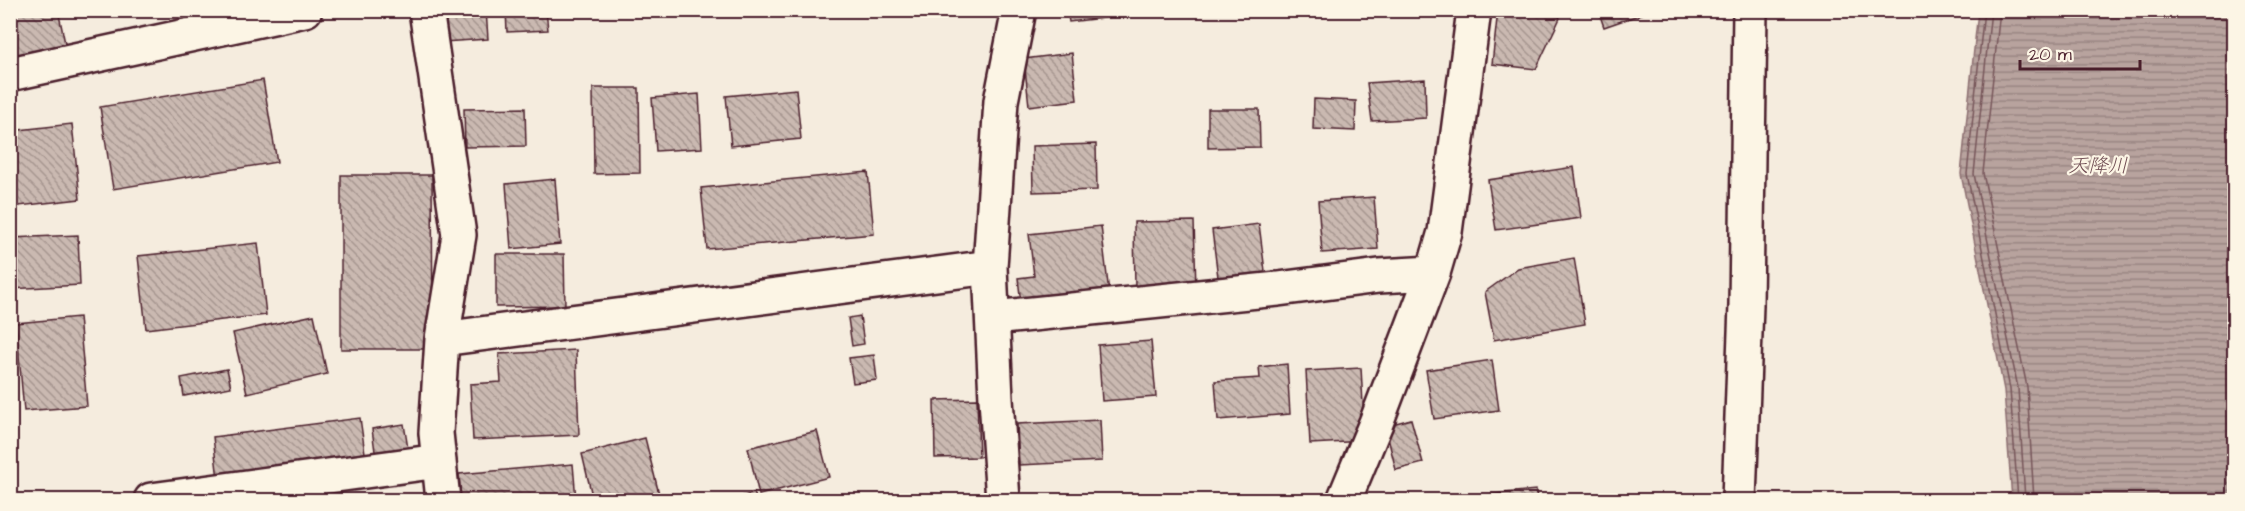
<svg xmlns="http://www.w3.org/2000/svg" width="2245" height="511" viewBox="0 0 2245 511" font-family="'Architects Daughter','Klee One',sans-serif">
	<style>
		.water { fill: url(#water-rules); stroke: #8c6e70; stroke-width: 1.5 }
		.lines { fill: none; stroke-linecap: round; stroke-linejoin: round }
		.shore { stroke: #765459; stroke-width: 1.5 }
		.building { fill: url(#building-back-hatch); stroke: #4a1f2b; stroke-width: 1.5 }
		.minor-casing { stroke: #4a1f2b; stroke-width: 38 }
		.tertiary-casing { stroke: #4a1f2b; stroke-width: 38 }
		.minor { stroke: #fcf5e5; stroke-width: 33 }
		.tertiary { stroke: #fcf5e5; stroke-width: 33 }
		.labels { text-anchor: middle; stroke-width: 4.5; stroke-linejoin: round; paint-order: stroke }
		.water-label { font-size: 20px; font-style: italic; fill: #704d53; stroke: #fcf5e5 }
	</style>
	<defs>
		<pattern id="water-rules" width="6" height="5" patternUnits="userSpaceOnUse" patternTransform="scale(1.5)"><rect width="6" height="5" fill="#b8a39e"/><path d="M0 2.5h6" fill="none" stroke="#988481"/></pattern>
		<pattern id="building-back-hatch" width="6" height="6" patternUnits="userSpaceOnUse" patternTransform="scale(1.5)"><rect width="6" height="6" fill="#cab9b1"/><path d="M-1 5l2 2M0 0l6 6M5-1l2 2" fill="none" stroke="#a69690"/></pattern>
	</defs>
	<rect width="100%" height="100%" fill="#f5ecde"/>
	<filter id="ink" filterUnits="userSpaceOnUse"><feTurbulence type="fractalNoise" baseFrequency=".0167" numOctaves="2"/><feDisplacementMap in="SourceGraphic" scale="12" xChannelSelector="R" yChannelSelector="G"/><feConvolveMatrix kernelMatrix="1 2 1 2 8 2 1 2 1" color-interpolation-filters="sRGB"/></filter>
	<g filter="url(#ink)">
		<path class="water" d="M 1978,11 L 2234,11 L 2234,500 L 2012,500 L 2004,390 L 1961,174 Z"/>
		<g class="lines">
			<path class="shore" d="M 1984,10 L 1967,174 L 2010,389 L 2018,500
				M 1991,10 L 1974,174 L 2018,388 L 2025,500
				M 2000,10 L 1983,173 L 2027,387 L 2034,500"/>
		</g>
		<path class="building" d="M 10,10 L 58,10 L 66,48 L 10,60 Z
			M 192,10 L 219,10 L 193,16 Z
			M 441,10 L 486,10 L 488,39 L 443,42 Z
			M 506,10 L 546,10 L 548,30 L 507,32 Z
			M 1067,10 L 1137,10 L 1137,14 L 1069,22 Z
			M 1498,10 L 1554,10 L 1560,18 L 1536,69 L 1492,64 Z
			M 1598,10 L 1653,10 L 1604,27 Z
			M 1072,53 L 1077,100 L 1029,106 L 1024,59 Z
			M 1425,79 L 1426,118 L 1372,121 L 1367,83 Z
			M 263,80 L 277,162 L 113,189 L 100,107 Z
			M 593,88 L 639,88 L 640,173 L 594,174 Z
			M 796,89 L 801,139 L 731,146 L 726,96 Z
			M 699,94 L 702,148 L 656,151 L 652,98 Z
			M 1314,99 L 1356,101 L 1355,131 L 1313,129 Z
			M 525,108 L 526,146 L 465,147 L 464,109 Z
			M 1208,109 L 1259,109 L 1260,147 L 1208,148 Z
			M 72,124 L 80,199 L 10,207 L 10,131 Z
			M 1096,144 L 1097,190 L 1033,192 L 1032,146 Z
			M 1574,167 L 1581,218 L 1496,230 L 1488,180 Z
			M 868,172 L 874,234 L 707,249 L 701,188 Z
			M 341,175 L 432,175 L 433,349 L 341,349 Z
			M 555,179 L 560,244 L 511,249 L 506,184 Z
			M 1374,197 L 1378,249 L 1322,253 L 1318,201 Z
			M 1194,221 L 1196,288 L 1135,289 L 1134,222 Z
			M 1259,224 L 1266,279 L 1219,285 L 1212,230 Z
			M 1101,226 L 1109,293 L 1021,304 L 1018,278 L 1034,276 L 1029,234 Z
			M 78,235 L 80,285 L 10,289 L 10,238 Z
			M 258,243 L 266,315 L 146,329 L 138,256 Z
			M 496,254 L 564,254 L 565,306 L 496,307 Z
			M 1574,258 L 1585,324 L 1494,340 L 1485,292 L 1518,268 Z
			M 314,315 L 327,374 L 247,393 L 233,333 Z
			M 860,316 L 864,344 L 852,346 L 848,318 Z
			M 79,317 L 87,406 L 24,411 L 16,323 Z
			M 1151,341 L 1156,397 L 1102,401 L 1098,345 Z
			M 576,350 L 579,435 L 473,440 L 470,384 L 501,382 L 499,354 Z
			M 874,355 L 877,380 L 853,383 L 849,358 Z
			M 1492,360 L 1499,410 L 1434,419 L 1426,370 Z
			M 1287,364 L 1290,414 L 1218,420 L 1215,381 L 1260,378 L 1259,367 Z
			M 1361,368 L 1365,441 L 1310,444 L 1306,371 Z
			M 227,369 L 231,387 L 184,396 L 181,378 Z
			M 10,381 L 14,412 L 10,413 Z
			M 977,399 L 979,457 L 935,458 L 934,400 Z
			M 360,418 L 366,460 L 218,479 L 213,437 Z
			M 1411,419 L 1423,463 L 1396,470 L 1385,426 Z
			M 1100,420 L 1102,461 L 1019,465 L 1017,424 Z
			M 404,424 L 409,455 L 376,459 L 372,429 Z
			M 817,431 L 829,477 L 759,495 L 748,448 Z
			M 645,438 L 659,494 L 632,500 L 593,500 L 582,454 Z
			M 573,464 L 576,500 L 461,500 L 459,474 Z
			M 1536,490 L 1537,500 L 1476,500 L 1475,496 Z
			M 754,493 L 757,500 L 732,500 Z"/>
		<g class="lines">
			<defs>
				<path id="minor" d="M 426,10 L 459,235 L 442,339 L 436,433 L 443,500
					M 10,74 L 305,10
					M 993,318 L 1278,289 L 1379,276 L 1433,273
					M 442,339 L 990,267
					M 151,500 L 439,461
					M 1003,500 L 996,399 L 990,267 L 1001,101 L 1019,10
					M 1344,500 L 1376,423 L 1433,273 L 1445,232 L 1474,10"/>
				<path id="tertiary" d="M 1739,500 L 1746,305 L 1750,10"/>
			</defs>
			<use href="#minor" class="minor-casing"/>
			<use href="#tertiary" class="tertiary-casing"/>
			<use href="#minor" class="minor"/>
			<use href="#tertiary" class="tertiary"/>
		</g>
	</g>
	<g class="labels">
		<g class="water-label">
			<text x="2098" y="172">天降川</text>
		</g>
	</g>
	<rect width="2245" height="511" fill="none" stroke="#fcf5e5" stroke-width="36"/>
	<rect x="18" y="18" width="2209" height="475" fill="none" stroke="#4a1f2b" stroke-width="2" filter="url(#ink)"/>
	<path d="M2020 60v9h120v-9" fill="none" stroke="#4a1f2b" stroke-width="3"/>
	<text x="2029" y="60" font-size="18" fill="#4a1f2b" stroke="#fcf5e5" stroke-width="4.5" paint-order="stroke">20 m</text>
</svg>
